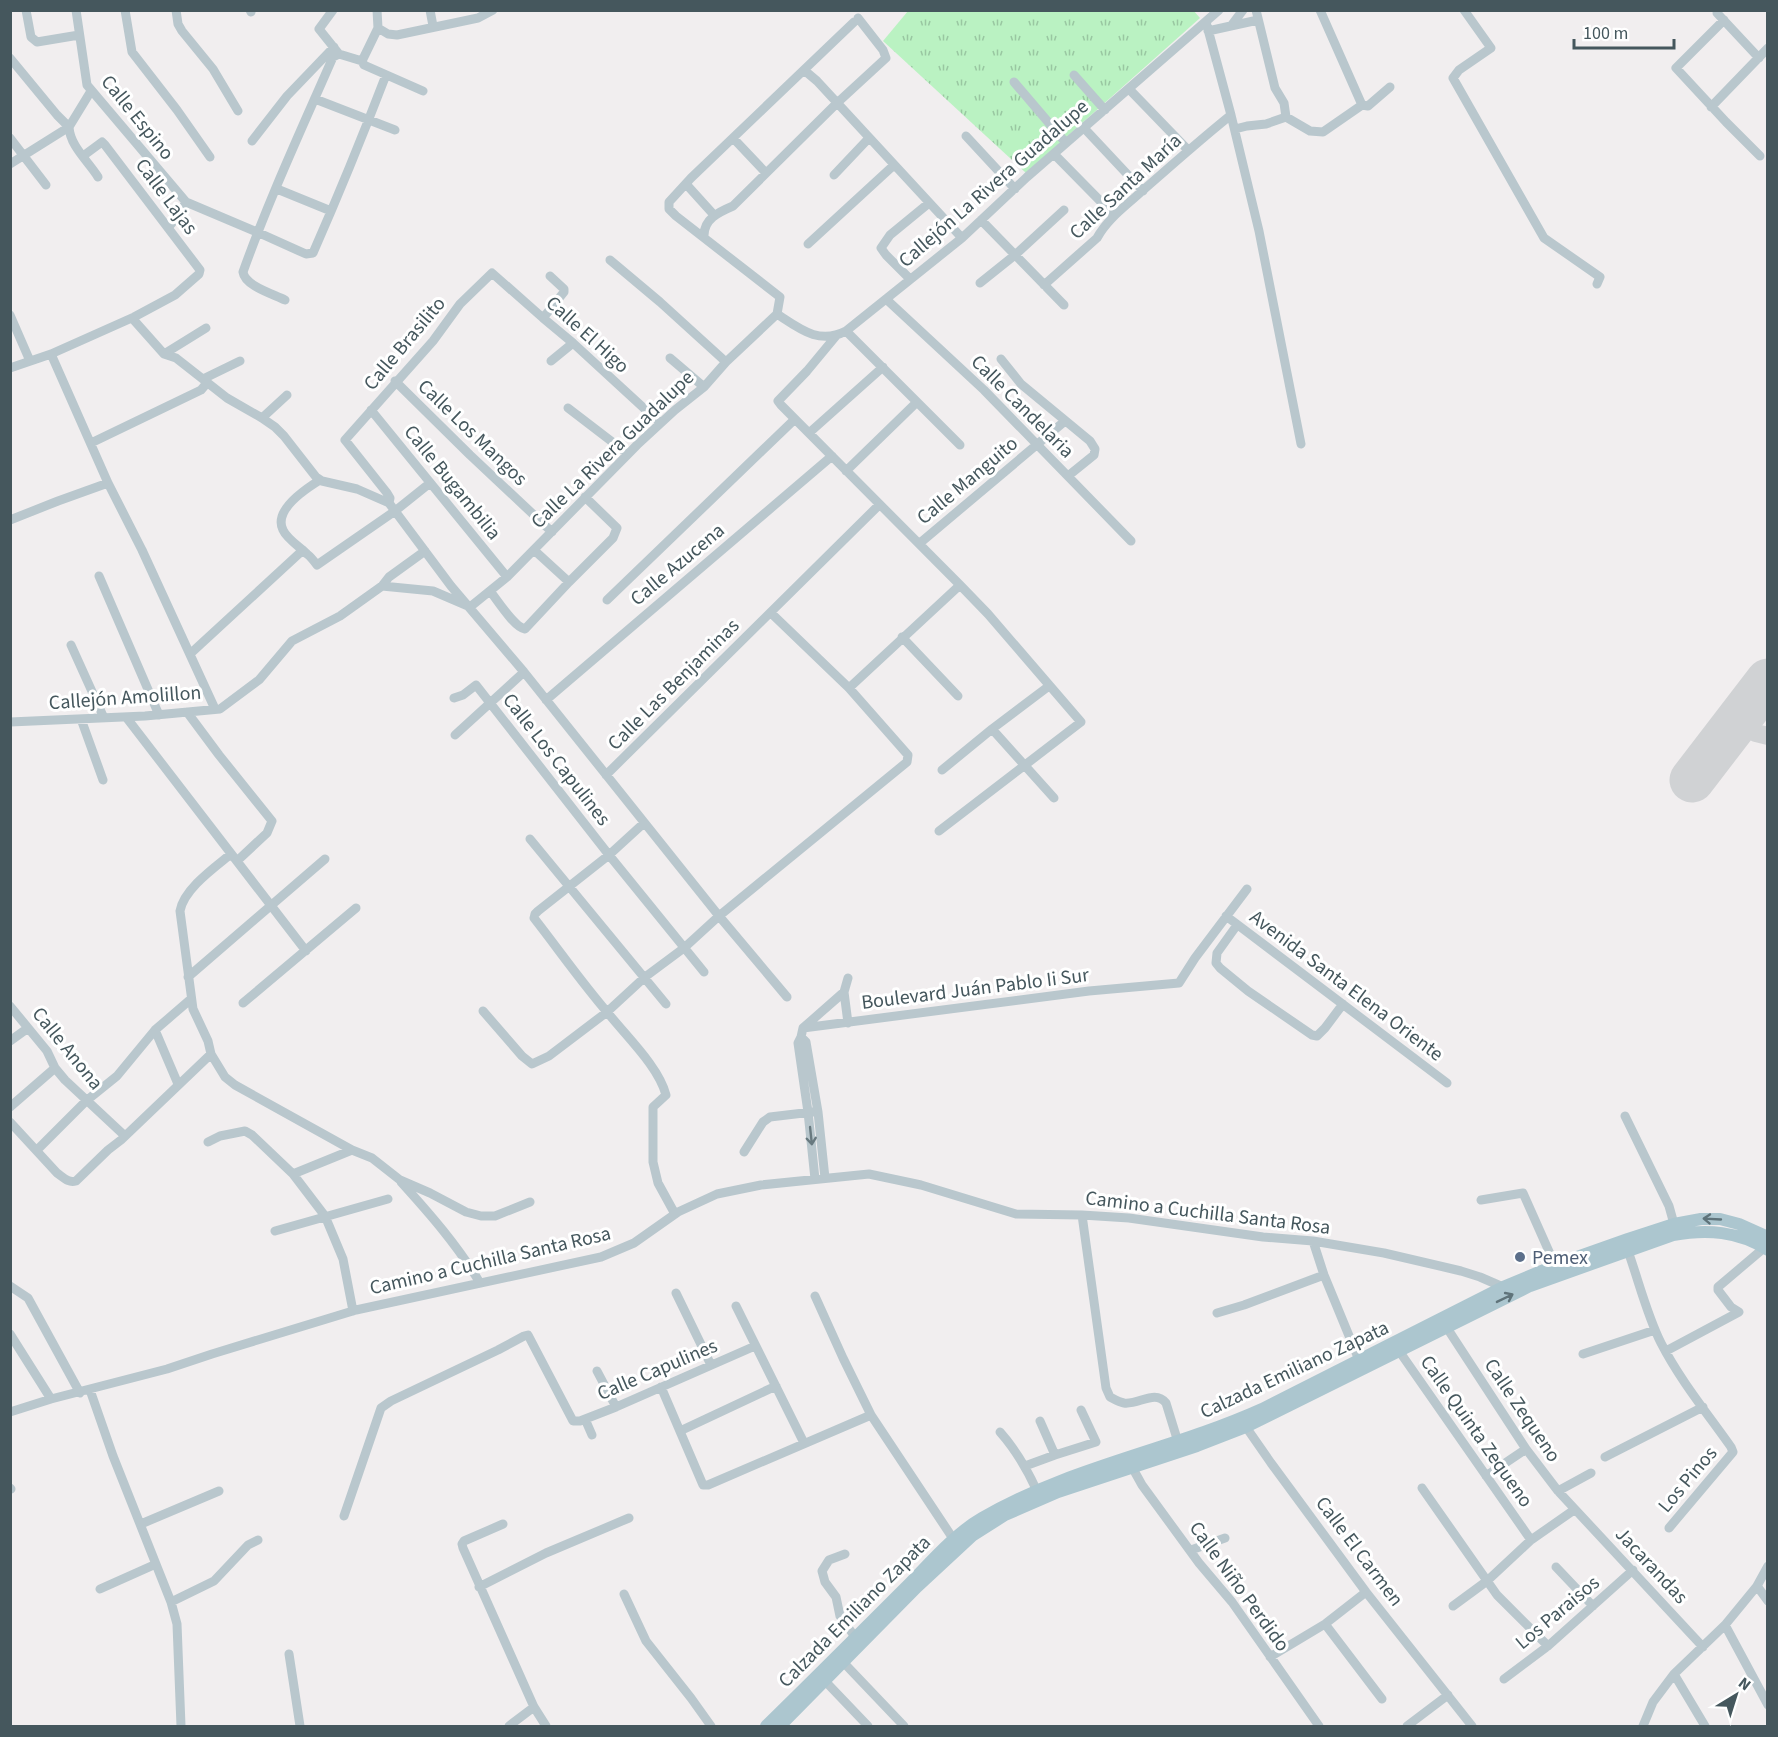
<svg xmlns="http://www.w3.org/2000/svg" width="1778" height="1737" viewBox="0 0 1778 1737" font-family="'Source Sans 3',sans-serif">
	<style>
		.grass { fill: url(#grass-tufts) }
		.lines { fill: none; stroke-linecap: round; stroke-linejoin: round }
		.taxiway { stroke: #d0d2d4; stroke-width: 18 }
		.runway { stroke: #d0d2d4; stroke-width: 45 }
		.minor { stroke: #b9c7cd; stroke-width: 9 }
		.major { stroke: #acc6cf; stroke-width: 12 }
		.oneway { stroke: #68797f }
		.oneway2 { stroke: #5f737a }
		.service-dot { fill: #5c6f8a; stroke: #fff; stroke-width: 2 }
		.labels { text-anchor: middle; stroke-width: 6; stroke-linejoin: round; paint-order: stroke }
		.street-label { font-size: 20px; fill: #45575d; stroke: #fff }
		.service-label { font-size: 20px; fill: #4e5e75; stroke: #fff; text-anchor: start }
	</style>
	<defs>
		<pattern id="grass-tufts" width="24" height="20" patternUnits="userSpaceOnUse" patternTransform="scale(1.5)"><rect width="24" height="20" fill="#baf2c2"/><path d="M3 7l-1-3M5 7V3M7 7l1-3M15 17l-1-3M17 17v-4M19 17l1-3" fill="none" stroke="#99c7a1"/></pattern>
	</defs>
	<rect width="100%" height="100%" fill="#f1eeef"/>
	<path class="grass" d="M 1193,10 L 1200,18 L 1026,173 L 883,41 L 908,11 Z"/>
	<g class="lines">
		<path class="taxiway" d="M 1739,720 L 1756,733 L 1768,736"/>
		<path class="runway" d="M 1692,780 L 1768,681"/>
		<path class="minor" d="M 26,10 L 31,37 L 37,42 L 79,35
			M 76,10 L 87,85 L 186,202 L 257,232 L 306,254 L 313,253 C 339,194 363,135 386,75
			M 125,10 L 132,52 L 177,110 L 210,157
			M 176,10 L 178,24 L 182,31 L 213,69 L 238,111
			M 250,10 L 251,12
			M 333,10 L 319,29 L 339,54 L 362,61
			M 377,10 L 378,28 L 362,61 L 364,65 L 423,91
			M 430,10 L 433,26
			M 1256,10 L 1275,88 L 1284,103 L 1286,117
			M 1320,10 L 1362,105
			M 1464,10 L 1491,48 L 1459,70 L 1453,78 L 1544,238 L 1600,277 L 1597,284
			M 1717,13 L 1759,58
			M 1724,20 L 1676,68 L 1726,122 L 1760,156
			M 1206,22 L 1231,115 L 1259,231 L 1301,444
			M 1231,26 L 1243,10
			M 378,28 L 388,34 L 397,35 L 478,18 L 493,10
			M 1208,31 L 1258,20
			M 10,58 L 57,115 L 69,127 C 70,146 88,161 98,177
			M 804,70 L 817,81 L 962,238
			M 1074,75 L 1105,110
			M 1014,82 L 1066,143
			M 1129,89 L 1188,150
			M 315,99 L 395,130
			M 1711,107 L 1768,48
			M 1084,128 L 1143,191
			M 1235,129 L 1247,126 L 1266,124 L 1286,117 L 1310,131 L 1323,132 L 1362,105 L 1368,106 L 1390,87
			M 966,136 L 1015,189
			M 10,138 L 46,185
			M 733,138 L 766,173
			M 252,141 L 287,96 L 334,47
			M 1054,154 L 1114,215
			M 10,164 L 69,127 L 91,91
			M 834,175 L 869,138
			M 686,184 L 714,215
			M 277,189 L 331,211
			M 981,220 L 1064,305
			M 168,228 L 180,213 L 186,202
			M 704,237 C 703,219 719,212 733,206 L 836,104 L 886,58 L 883,50 L 858,18
			M 808,244 L 894,165
			M 610,260 L 660,302 L 726,362
			M 910,279 L 886,255 L 881,248 L 890,235 L 929,203
			M 980,283 L 1015,255 L 1064,210
			M 1044,285 L 1097,238 C 1108,218 1126,206 1142,191 C 1172,165 1201,139 1231,115
			M 886,299 L 984,390 L 1131,541
			M 285,300 C 273,294 245,286 243,272 C 269,199 302,128 333,57 L 339,54
			M 777,314 C 800,329 819,345 846,331 L 962,238 L 1027,177 L 1219,10
			M 777,314 L 780,297 L 676,216 L 669,209 L 669,202 L 691,178 L 854,22
			M 10,315 L 30,361
			M 132,318 L 164,354 L 176,358 L 227,398 L 262,418 L 275,427 L 284,436 L 316,477 L 322,481 L 357,489 L 389,503
			M 543,318 L 564,292 L 564,289 L 550,276
			M 846,331 L 960,445
			M 836,336 L 807,371 L 778,401 L 781,405 L 960,585 L 988,614 L 1081,722 L 939,831
			M 51,354 L 108,483 L 142,550 L 215,709
			M 164,354 L 206,328
			M 670,358 L 704,387
			M 1001,359 L 1021,384 L 1090,441 L 1095,449 L 1094,455 L 1068,476
			M 551,361 L 573,343
			M 10,368 L 51,354 L 134,317 L 175,295 L 199,274 L 200,270 L 105,145 L 102,142 L 83,156
			M 203,379 L 240,361
			M 395,381 L 470,455 L 552,532
			M 568,408 L 628,454
			M 371,410 L 507,577
			M 262,418 L 287,395
			M 660,423 L 573,343 L 543,318 L 492,273 L 460,304 L 433,341 L 345,440 L 387,493 L 390,498 L 389,503 L 451,586 L 524,672 L 719,916 L 787,997
			M 809,433 L 883,367
			M 91,443 L 201,390 L 207,383
			M 846,471 L 917,402
			M 320,480 C 307,488 273,510 283,530 C 287,539 300,547 307,554 C 311,557 314,561 317,565 L 395,511 L 430,483
			M 10,520 L 58,501 L 108,483
			M 920,543 L 1065,421
			M 534,550 L 569,582
			M 99,576 L 159,715
			M 382,586 L 389,577 L 425,551
			M 490,591 C 498,601 514,627 525,629 L 569,582 L 613,538 L 617,528 L 585,497
			M 607,600 L 795,419
			M 470,607 L 507,577 L 637,445 L 675,410 L 704,387 L 726,362 L 777,314
			M 902,637 L 958,696
			M 71,645 L 104,718
			M 190,654 L 303,550
			M 849,688 L 960,585
			M 454,698 L 463,695 L 476,685 L 609,855 L 704,972
			M 546,700 L 832,456
			M 187,712 L 219,755 L 272,821 L 267,833 L 237,861
			M 126,717 L 306,951
			M 81,719 L 103,780
			M 10,722 L 145,716 L 220,709 L 259,680 L 292,641 L 340,616 L 382,586 L 433,591 L 468,606
			M 992,729 L 1054,798
			M 455,735 L 524,672
			M 942,770 L 992,729 L 1049,686
			M 606,775 L 879,505
			M 644,823 L 609,855 L 538,911 L 535,914 L 534,918 C 559,950 582,983 608,1013 C 626,1036 659,1067 666,1095 L 653,1107 L 653,1162 L 658,1183 L 675,1214
			M 530,839 L 666,1004
			M 231,854 C 214,868 184,889 180,911 L 193,1009 L 208,1041 L 211,1054 L 225,1077 L 235,1085 L 352,1150 L 372,1158 L 400,1180 L 430,1193 L 466,1212 L 481,1216 L 495,1216 L 530,1202
			M 1226,916 L 1447,1083
			M 1237,925 L 1217,953 L 1216,963 L 1220,968 L 1248,991 L 1312,1035 L 1317,1036 L 1325,1028 L 1343,1004
			M 188,977 L 325,859
			M 243,1003 L 356,908
			M 10,1006 L 47,1051 L 55,1068 L 65,1080 L 125,1136
			M 483,1011 L 522,1056 L 532,1064 L 549,1056 L 607,1012 L 645,977 L 684,948 L 719,916 L 907,762 L 908,755 L 849,688 L 771,613
			M 848,1023 L 844,992 L 848,978
			M 803,1028 L 1089,991 L 1179,983 L 1195,958 L 1247,889
			M 155,1030 L 178,1084
			M 801,1037 L 806,1042 L 818,1112 L 825,1178
			M 10,1041 L 28,1028
			M 10,1107 L 55,1068
			M 1625,1116 L 1669,1206 L 1674,1224
			M 10,1122 L 57,1173 C 64,1178 68,1183 76,1181 L 108,1150 L 121,1140 L 211,1054
			M 208,1142 L 220,1136 L 245,1131 L 252,1135 L 293,1174 L 325,1216 L 343,1259 L 353,1311
			M 37,1150 L 86,1101 L 117,1076 L 155,1030 L 191,999
			M 744,1152 L 763,1122 L 770,1117 L 812,1112
			M 293,1174 L 352,1150
			M 815,1179 L 808,1112 L 798,1043 L 801,1037 L 803,1028 L 844,992
			M 401,1182 C 430,1214 458,1246 480,1283
			M 1481,1200 L 1523,1193 L 1555,1265
			M 1082,1215 L 1106,1388 L 1110,1397 C 1114,1399 1119,1402 1124,1403 C 1139,1405 1155,1389 1166,1403 L 1178,1442
			M 275,1231 L 388,1199
			M 1313,1241 L 1324,1275 L 1359,1360
			M 1628,1251 C 1639,1282 1647,1315 1661,1343 C 1680,1380 1707,1413 1731,1447 L 1733,1452 L 1669,1528
			M 10,1286 L 28,1298 L 80,1393
			M 676,1293 L 711,1365
			M 815,1296 L 843,1358 L 871,1415 L 954,1540
			M 736,1306 L 804,1443
			M 1217,1313 L 1244,1305 L 1324,1275
			M 1447,1328 L 1526,1449 L 1558,1491 L 1703,1647
			M 10,1334 L 51,1399
			M 1397,1348 L 1531,1540
			M 1666,1351 L 1739,1312 L 1731,1307 L 1718,1290 L 1718,1287 L 1764,1248
			M 1583,1354 L 1655,1330
			M 597,1371 L 616,1407
			M 661,1387 L 703,1485 L 708,1485 L 871,1415
			M 90,1390 L 113,1456 L 171,1602 L 177,1624 L 181,1726
			M 10,1412 L 51,1399 L 167,1369 L 212,1354 L 356,1310 L 601,1257 L 634,1243 L 678,1212 L 717,1194 L 761,1185 L 869,1174 L 921,1185 L 1016,1214 L 1082,1215 L 1129,1218 L 1263,1237 L 1313,1241 L 1384,1253 L 1461,1271 L 1480,1277 L 1503,1287
			M 585,1419 L 592,1435
			M 1040,1421 L 1055,1455
			M 1246,1427 L 1271,1463 L 1366,1592 L 1472,1726
			M 680,1431 L 776,1386
			M 1000,1432 C 1016,1450 1027,1469 1037,1491
			M 1605,1457 L 1703,1407
			M 1025,1466 L 1055,1455 L 1096,1442 L 1081,1410
			M 1132,1467 L 1142,1485 L 1199,1563 L 1232,1602 L 1319,1726
			M 1486,1476 L 1526,1449
			M 10,1488 L 11,1489
			M 1422,1488 L 1497,1595 L 1548,1646
			M 1558,1491 L 1591,1473
			M 344,1516 L 381,1408 L 391,1401 L 498,1350 L 524,1336 L 528,1335 L 573,1421 L 580,1421 L 616,1407 L 755,1346
			M 141,1524 L 219,1491
			M 503,1524 L 464,1541 L 462,1544 L 463,1548 L 534,1707 L 546,1726
			M 1191,1550 L 1225,1538
			M 845,1554 L 829,1560 L 822,1571 L 825,1582 L 836,1597 L 840,1616 L 855,1637
			M 1556,1567 L 1593,1606
			M 1757,1586 L 1768,1601
			M 479,1587 L 546,1553 L 629,1518
			M 100,1589 L 156,1564
			M 624,1594 L 646,1641 L 691,1698 L 711,1726
			M 171,1602 L 214,1581 L 248,1545 L 258,1540
			M 1453,1606 L 1487,1581 L 1531,1540 L 1574,1510
			M 1325,1624 L 1382,1699
			M 1725,1625 L 1768,1705
			M 289,1654 L 300,1726
			M 1270,1657 L 1325,1624 L 1366,1592
			M 844,1663 L 904,1726
			M 1674,1674 L 1705,1726
			M 1504,1679 L 1548,1646 L 1633,1570
			M 825,1681 L 868,1726
			M 509,1726 L 534,1707
			M 1407,1726 L 1448,1695
			M 1643,1726 L 1653,1702 L 1674,1674 L 1725,1625 L 1757,1586 L 1768,1566"/>
		<path class="major" d="M 766,1726 C 813,1680 859,1634 905,1588 C 928,1565 954,1534 982,1518 C 1069,1467 1171,1450 1262,1409 L 1503,1287 L 1563,1262 L 1628,1239 L 1674,1224 L 1701,1219 L 1720,1219 L 1739,1224 L 1768,1237
			M 780,1726 L 917,1587 L 972,1536 L 1005,1515 L 1058,1492 L 1197,1446 L 1246,1427 L 1530,1286 L 1673,1235 C 1707,1229 1738,1231 1768,1250"/>
	</g>
	<defs><path id="oneway-shaft" d="M-6 0H5M1.5-3L5.5 0L1.5 3" fill="none" stroke-width="1.6" stroke-linecap="round" stroke-linejoin="round" transform="scale(1.5)"/></defs>
	<use class="oneway" href="#oneway-shaft" transform="translate(811 1136) rotate(84)"/>
	<g class="oneway2">
		<use href="#oneway-shaft" transform="translate(1712 1219) rotate(-177)"/>
		<use href="#oneway-shaft" transform="translate(1505 1298) rotate(-26)"/>
	</g>
	<circle class="service-dot" cx="1520" cy="1257" r="6"/>
	<g class="labels">
		<g class="street-label">
			<text transform="translate(138 117) rotate(51)" y="7">Calle Espino</text>
			<text transform="translate(993 183) rotate(-41)" y="7">Callejón La Rivera Guadalupe</text>
			<text transform="translate(1125 186) rotate(-43)" y="7">Calle Santa María</text>
			<text transform="translate(167 196) rotate(53)" y="7">Calle Lajas</text>
			<text transform="translate(588 334) rotate(42)" y="7">Calle El Higo</text>
			<text transform="translate(404 343) rotate(-50)" y="7">Calle Brasilito</text>
			<text transform="translate(1023 406) rotate(45)" y="7">Calle Candelaria</text>
			<text transform="translate(473 432) rotate(44)" y="7">Calle Los Mangos</text>
			<text transform="translate(612 449) rotate(-44)" y="7">Calle La Rivera Guadalupe</text>
			<text transform="translate(967 480) rotate(-40)" y="7">Calle Manguito</text>
			<text transform="translate(453 482) rotate(51)" y="7">Calle Bugambilia</text>
			<text transform="translate(677 564) rotate(-40)" y="7">Calle Azucena</text>
			<text transform="translate(673 684) rotate(-45)" y="7">Calle Las Benjaminas</text>
			<text transform="translate(125 697) rotate(-4)" y="7">Callejón Amolillon</text>
			<text transform="translate(557 759) rotate(52)" y="7">Calle Los Capulines</text>
			<text transform="translate(1347 985) rotate(37)" y="7">Avenida Santa Elena Oriente</text>
			<text transform="translate(975 988) rotate(-7)" y="7">Boulevard Juán Pablo Ii Sur</text>
			<text transform="translate(68 1048) rotate(51)" y="7">Calle Anona</text>
			<text transform="translate(1208 1212) rotate(7)" y="7">Camino a Cuchilla Santa Rosa</text>
			<text transform="translate(490 1260) rotate(-13)" y="7">Camino a Cuchilla Santa Rosa</text>
			<text transform="translate(657 1369) rotate(-23)" y="7">Calle Capulines</text>
			<text transform="translate(1294 1369) rotate(-25)" y="7">Calzada Emiliano Zapata</text>
			<text transform="translate(1523 1410) rotate(56)" y="7">Calle Zequeno</text>
			<text transform="translate(1477 1431) rotate(55)" y="7">Calle Quinta Zequeno</text>
			<text transform="translate(1687 1479) rotate(-50)" y="7">Los Pinos</text>
			<text transform="translate(1360 1551) rotate(53)" y="7">Calle El Carmen</text>
			<text transform="translate(1652 1565) rotate(47)" y="7">Jacarandas</text>
			<text transform="translate(1240 1586) rotate(54)" y="7">Calle Niño Perdido</text>
			<text transform="translate(854 1611) rotate(-45)" y="7">Calzada Emiliano Zapata</text>
			<text transform="translate(1557 1612) rotate(-40)" y="7">Los Paraisos</text>
		</g>
		<g class="service-label">
			<text x="1532" y="1264">Pemex</text>
		</g>
	</g>
	<rect width="1778" height="1737" fill="none" stroke="#45575d" stroke-width="24"/>
	<g transform="translate(1736 1695) rotate(38)" stroke="#ffffff" stroke-width="4.5" paint-order="stroke">
	<path d="M0-4.5L10 22L0 15L-10 22Z" fill="#45575d"/>
	<text y="-9" font-size="16" font-weight="bold" text-anchor="middle" fill="#45575d">N</text>
	</g>
	<path d="M1574 39v9h100v-9" fill="none" stroke="#45575d" stroke-width="3"/>
	<text x="1583" y="39" font-size="18" fill="#45575d" stroke="#ffffff" stroke-width="4.5" paint-order="stroke">100 m</text>
</svg>
